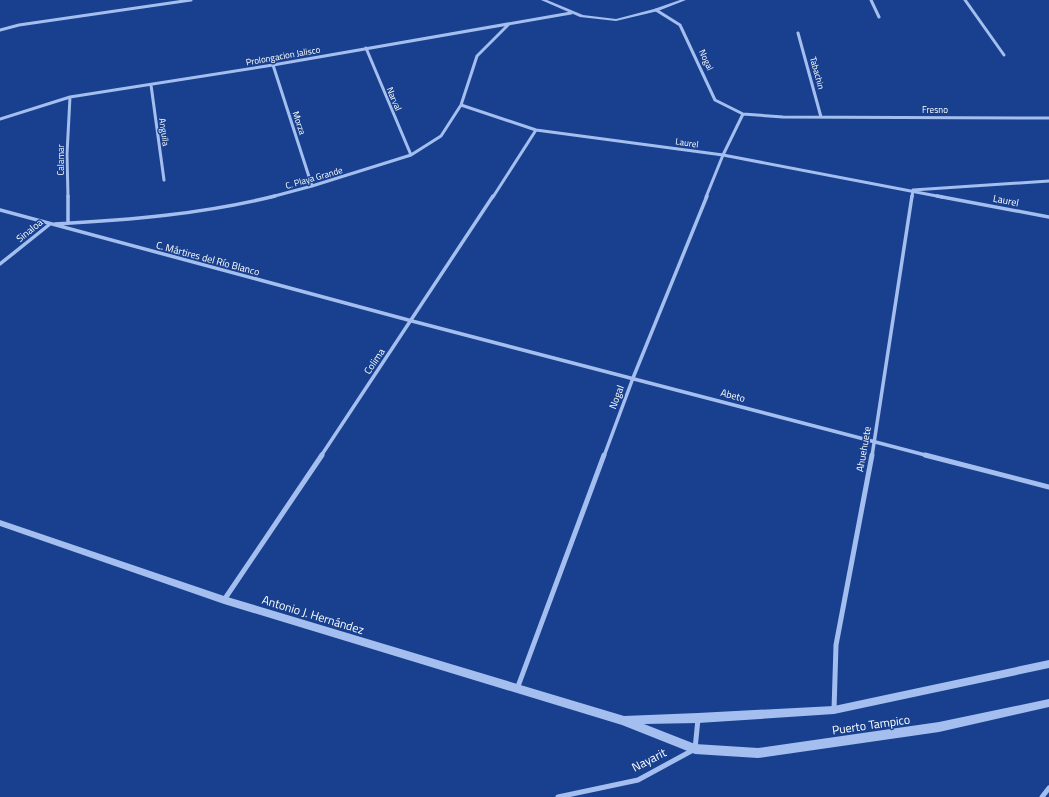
<svg xmlns="http://www.w3.org/2000/svg" width="1049" height="797" viewBox="0 0 1049 797" font-family="'Titillium Web',sans-serif">
	<style>
		.lines { fill: none; stroke-linecap: round; stroke-linejoin: round }
		.minor-far2 { stroke: #a4bfef; stroke-width: 3 }
		.minor-far1 { stroke: #a4bfef; stroke-width: 3.5 }
		.minor { stroke: #a4bfef; stroke-width: 5 }
		.tertiary { fill: #a4bfef; fill-rule: evenodd }
		.labels { text-anchor: middle; stroke-width: 3; stroke-linejoin: round; paint-order: stroke }
		.far-street-label { font-size: 9px; fill: #fff; stroke: #18408e }
		.street-label { font-size: 10px; fill: #fff; stroke: #18408e }
		.near-street-label { font-size: 12px; fill: #fff; stroke: #18408e }
	</style>
	<rect width="100%" height="100%" fill="#18408e"/>
	<g class="lines">
		<path class="minor-far2" d="M 871,0 L 879,17
			M 965,0 L 1004,55
			M 656,10 L 680,25 L 715,100 L 743,114 L 783,117 L 1049,118
			M 0,30 L 19,25 L 191,0
			M 798,33 L 821,117
			M 366,48 L 411,155
			M 273,65 L 312,186
			M 151,85 L 164,180
			M 461,105 L 536,130 L 723,155 L 942,197
			M 0,119 L 70,97 L 273,65 L 571,13
			M 68,197 L 67,154 L 70,97
			M 271,197 L 312,186 L 411,155 L 441,136 L 461,105 L 477,56 L 509,24
			M 493,197 L 536,130
			M 706,197 L 723,155 L 743,114
			M 912,197 L 913,190 L 1049,181"/>
		<path class="minor-far1" d="M 68,196 L 68,223
			M 937,196 L 1049,217
			M 0,210 L 412,321 L 929,456
			M 55,224 C 129,220 203,214 275,196
			M 0,264 L 50,224
			M 321,456 L 493,196
			M 604,456 L 633,378 L 707,196
			M 872,456 L 912,196"/>
		<path class="minor" d="M 925,455 L 1049,487
			M 224,600 L 322,455
			M 517,689 L 604,455
			M 834,710 L 836,645 L 872,455
			M 558,797 L 638,780 L 695,749 L 698,719
			M 1042,797 L 1049,788"/>
		<path class="tertiary" d="M 541,0 L 547,0 L 583,15 L 616,19 L 654,9 L 680,0 L 686,0 L 658,11 L 616,21 L 580,17 Z
			M 0,520 L 224,596 L 624,716 L 698,713 L 834,706 L 1049,660 L 1049,668 L 834,714 L 698,723 L 644,724 L 695,744 L 758,748 L 939,722 L 1049,699 L 1049,707 L 939,732 L 758,758 L 695,754 L 622,725 L 224,604 L 0,526 Z"/>
	</g>
	<g class="labels">
		<g class="far-street-label">
			<text transform="translate(283 56) rotate(-10)" y="3">Prolongacion Jalisco</text>
			<text transform="translate(706 60) rotate(65)" y="3">Nogal</text>
			<text transform="translate(817 73) rotate(75)" y="3">Tabachin</text>
			<text transform="translate(394 99) rotate(67)" y="3">Narval</text>
			<text x="935" y="113">Fresno</text>
			<text transform="translate(299 123) rotate(72)" y="3">Morza</text>
			<text transform="translate(164 132) rotate(82)" y="3">Anguila</text>
			<text transform="translate(687 143) rotate(8)" y="3">Laurel</text>
			<text transform="translate(61 160) rotate(-90)" y="3">Calamar</text>
			<text transform="translate(314 178) rotate(-16)" y="3">C. Playa Grande</text>
		</g>
		<g class="street-label">
			<text transform="translate(1006 200) rotate(11)" y="4">Laurel</text>
			<text transform="translate(29 230) rotate(-39)" y="4">Sinaloa</text>
			<text transform="translate(208 258) rotate(15)" y="4">C. Mártires del Río Blanco</text>
			<text transform="translate(374 361) rotate(-56)" y="4">Colima</text>
			<text transform="translate(733 395) rotate(15)" y="4">Abeto</text>
			<text transform="translate(616 397) rotate(-70)" y="4">Nogal</text>
			<text transform="translate(863 449) rotate(-80)" y="4">Ahuehuete</text>
		</g>
		<g class="near-street-label">
			<text transform="translate(313 615) rotate(17)" y="4">Antonio J. Hernández</text>
			<text transform="translate(871 725) rotate(-8)" y="4">Puerto Tampico</text>
			<text transform="translate(649 760) rotate(-27)" y="4">Nayarit</text>
		</g>
	</g>
</svg>
